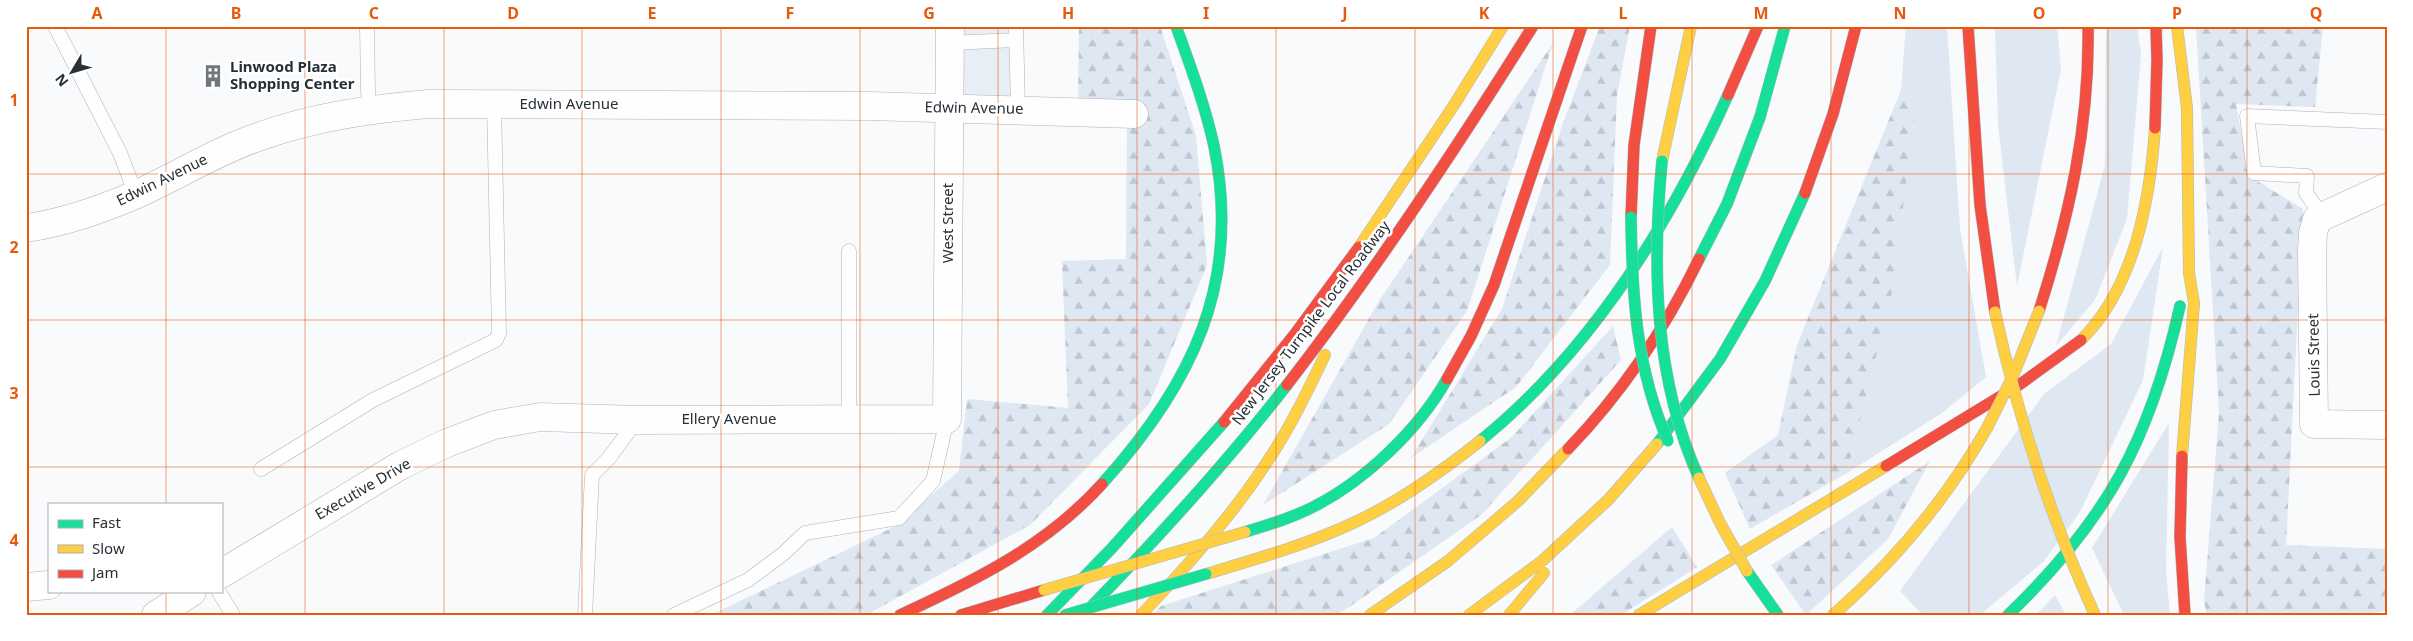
<svg xmlns="http://www.w3.org/2000/svg" width="2413" height="641" viewBox="0 0 2413 641" font-family="'Noto Sans',sans-serif">
	<style>
		.built { fill: #e7eef5 }
		.grass { fill: #dee7f2 }
		.forest { fill: url(#forest-firs) }
		.lines { fill: none; stroke-linecap: round; stroke-linejoin: round }
		.lane-casing { stroke: #aeb1b6; stroke-width: 15 }
		.street-casing { stroke: #aeb1b6; stroke-width: 29 }
		.fast-casing { stroke: #aeb8c4; stroke-width: 12 }
		.slow-casing { stroke: #aeb8c4; stroke-width: 12 }
		.jam-casing { stroke: #aeb8c4; stroke-width: 12 }
		.lane { stroke: #fefeff; stroke-width: 14 }
		.street { stroke: #fefeff; stroke-width: 28 }
		.fast { stroke: #16e098; stroke-width: 11 }
		.slow { stroke: #ffcf43; stroke-width: 11 }
		.jam { stroke: #f24e42; stroke-width: 11 }
		.fast-bridge-casing { stroke: #aeb8c4; stroke-width: 12; stroke-linecap: butt }
		.slow-bridge-casing { stroke: #aeb8c4; stroke-width: 12; stroke-linecap: butt }
		.fast-bridge { stroke: #16e098; stroke-width: 11 }
		.slow-bridge { stroke: #ffcf43; stroke-width: 11 }
		.grid { fill: none; stroke: #e8590c; stroke-width: 1; stroke-opacity: 0.55 }
		.labels { text-anchor: middle; stroke-width: 5; stroke-linejoin: round; paint-order: stroke }
		.poi-label { font-size: 15px; font-weight: bold; fill: #272f37; stroke: #fff; text-anchor: start }
		.street-label { font-size: 15px; fill: #272f37; stroke: #fff }
		.neatline { fill: none; stroke: #e8590c; stroke-width: 2 }
		.grid-label { font-size: 16px; text-anchor: middle; font-weight: bold; fill: #e8590c }
	</style>
	<defs>
		<pattern id="forest-firs" width="22" height="20" patternUnits="userSpaceOnUse" patternTransform="scale(1.25)"><rect width="22" height="20" fill="#dee7f2"/><path d="M5 1l3.5 6h-7zM16 11l3.5 6h-7z" fill="#bec6d0"/></pattern>
	</defs>
	<rect width="100%" height="100%" fill="#f8fafc"/>
	<path class="built" d="M 950,26 L 1022,26 L 1022,109 L 949,108 Z"/>
	<path class="grass" d="M 1906,26 L 1947,26 L 1960,229 L 1986,377 L 1942,413 L 1847,473 L 1892,292 L 1917,100 L 1901,90 Z
		M 1995,26 L 2057,26 L 2061,69 L 2017,286 L 1998,125 Z
		M 2106,26 L 2137,26 L 2141,54 L 2127,219 L 2095,300 L 2056,346 L 2105,165 Z
		M 2163,247 L 2143,380 L 2080,512 L 2044,561 L 1980,615 L 1923,615 L 1900,591 L 2044,394 L 2111,344 Z
		M 2169,423 L 2166,571 L 2170,615 L 2124,615 L 2092,548 Z
		M 2055,595 L 2066,615 L 2036,615 Z"/>
	<path class="forest" d="M 1079,26 L 1160,26 L 1196,136 L 1207,265 L 1149,404 L 1030,525 L 866,615 L 711,615 L 898,525 L 959,471 L 967,399 L 1068,408 L 1062,261 L 1126,259 L 1127,114 L 1078,111 Z
		M 1600,26 L 1630,26 L 1617,95 L 1610,265 L 1516,387 L 1411,458 L 1502,309 L 1563,123 Z
		M 2196,26 L 2323,26 L 2315,107 L 2236,104 L 2249,176 L 2303,209 L 2286,545 L 2387,549 L 2387,611 L 2354,615 L 2207,615 L 2204,601 L 2219,413 Z
		M 1553,43 L 1467,311 L 1389,424 L 1263,505 L 1379,301 Z
		M 1901,90 L 1917,100 L 1892,292 L 1847,473 L 1750,529 L 1725,473 L 1778,435 L 1797,345 Z
		M 1613,326 L 1621,360 L 1481,515 L 1348,608 L 1335,615 L 1152,615 L 1161,606 L 1374,538 L 1512,437 Z
		M 1930,461 L 1888,539 L 1806,615 L 1771,565 Z
		M 1672,527 L 1697,567 L 1621,615 L 1570,615 Z"/>
	<g class="lines">
		<defs>
			<path id="lane" d="M 55,26 L 120,153 L 136,195
				M 367,26 L 368,92 L 370,109
				M 1016,26 L 1018,109
				M 949,43 L 1016,40
				M 2322,216 L 2306,193 L 2307,176 L 2254,173 L 2247,116 L 2387,122
				M 849,251 L 849,419
				M 261,469 L 373,400 L 496,340 L 499,333 L 494,104
				M 219,592 L 233,615
				M 585,615 L 592,475 L 609,458 L 637,420
				M 674,615 L 748,580 L 783,554 L 805,533 L 899,518 L 933,481 L 947,419"/>
			<path id="street" d="M 2387,187 L 2317,219 L 2313,233 L 2312,251 L 2314,424 L 2387,425
				M 26,228 C 63,223 100,210 135,195 C 176,177 214,152 258,137 C 313,117 370,109 428,104 L 870,106 L 1134,114
				M 221,574 L 401,465 L 447,443 L 494,425 L 540,417 L 637,420 L 947,419 L 950,26
				M 26,587 L 49,585
				M 156,615 L 192,592"/>
			<path id="fast" d="M 1699,259 L 1727,204 L 1760,117 L 1785,26
				M 1480,441 C 1590,352 1670,224 1728,95
				M 1657,444 L 1720,359 L 1765,281 L 1805,193
				M 1102,484 C 1192,384 1242,283 1214,146 C 1205,105 1190,65 1176,26
				M 1245,532 C 1268,525 1292,518 1313,507 C 1365,481 1419,429 1447,379
				M 1747,571 L 1778,615
				M 1084,614 C 1155,541 1224,466 1287,385
				M 1047,615 L 1112,548 L 1224,422
				M 2008,615 C 2107,520 2150,440 2180,306"/>
			<path id="slow" d="M 2177,26 L 2187,108 L 2189,273 L 2194,303 L 2182,456
				M 1662,161 L 1691,26
				M 1359,247 L 1454,105 L 1503,26
				M 2081,340 C 2135,287 2150,200 2155,128
				M 1206,574 C 1256,559 1306,545 1353,523 C 1399,502 1441,472 1480,441
				M 1141,615 C 1187,566 1232,516 1269,459 C 1291,426 1308,390 1325,355
				M 1370,615 L 1448,561 L 1518,501 L 1568,449
				M 1469,615 L 1542,561 L 1609,499 L 1657,444
				M 1509,615 L 1544,573
				M 1639,615 L 1886,466
				M 1833,615 C 1896,560 1946,500 1987,428"/>
			<path id="jam" d="M 1968,26 L 1980,205 L 1995,312
				M 1728,95 L 1758,26
				M 2155,128 L 2157,60 L 2156,26
				M 1805,193 L 1833,114 L 1856,26
				M 1631,217 L 1634,145 L 1651,26
				M 2039,311 C 2069,217 2090,125 2088,26
				M 1447,379 L 1471,336 L 1494,285 L 1582,26
				M 1287,385 C 1376,270 1456,149 1533,26
				M 1224,422 L 1294,335 L 1359,247
				M 1568,449 C 1621,394 1666,327 1699,259
				M 2182,456 L 2180,537 L 2185,615
				M 1886,466 L 2019,385 L 2081,340
				M 900,615 C 974,581 1046,546 1102,484
				M 961,615 L 1044,590"/>
		</defs>
		<use href="#lane" class="lane-casing"/>
		<use href="#street" class="street-casing"/>
		<use href="#fast" class="fast-casing"/>
		<use href="#slow" class="slow-casing"/>
		<use href="#jam" class="jam-casing"/>
		<use href="#lane" class="lane"/>
		<use href="#street" class="street"/>
		<use href="#fast" class="fast"/>
		<use href="#slow" class="slow"/>
		<use href="#jam" class="jam"/>
		<defs>
			<path id="fast-bridge" d="M 1662,161 C 1652,267 1654,379 1699,478
				M 1631,217 C 1632,295 1636,369 1668,441
				M 1065,615 L 1206,574"/>
			<path id="slow-bridge" d="M 1995,312 C 2018,417 2050,517 2095,615
				M 1987,428 L 2013,376 L 2039,311
				M 1699,478 L 1720,523 L 1747,571
				M 1044,590 L 1245,532"/>
		</defs>
		<use href="#fast-bridge" class="fast-bridge-casing"/>
		<use href="#slow-bridge" class="slow-bridge-casing"/>
		<use href="#fast-bridge" class="fast-bridge"/>
		<use href="#slow-bridge" class="slow-bridge"/>
	</g>
	<path class="grid" d="M 166,26 L 166,505M 305,26 L 305,615M 444,26 L 444,615M 582,26 L 582,615M 721,26 L 721,615M 860,26 L 860,615M 998,26 L 998,615M 1137,26 L 1137,615M 1276,26 L 1276,615M 1415,26 L 1415,615M 1553,26 L 1553,615M 1692,26 L 1692,615M 1831,26 L 1831,615M 1969,26 L 1969,615M 2108,26 L 2108,615M 2247,26 L 2247,615M 26,174 L 2387,174M 26,320 L 2387,320M 26,467 L 2387,467M 166,592 L 166,615"/>
	<defs>
		<symbol id="building-bare" viewBox="-9 -9 18 18"><path d="M-4-6H4V6H1V3H-1V6H-4ZM-2.5-4.3h1.7v1.8h-1.7ZM.8-4.3h1.7v1.8H.8ZM-2.5-1h1.7V.8h-1.7ZM.8-1h1.7V.8H.8Z" fill="#70767c" stroke="#fff" stroke-width="2.5" paint-order="stroke"/></symbol>
	</defs>
	<g fill-rule="evenodd">
		<use href="#building-bare" x="197" y="60" width="32" height="32"/>
	</g>
	<g class="labels">
		<g class="poi-label">
			<text x="230" y="72">Linwood Plaza<tspan x="230" dy="17">Shopping Center</tspan></text>
		</g>
		<g class="street-label">
			<text x="569" y="109">Edwin Avenue</text>
			<text transform="translate(974 108) rotate(1)" y="5">Edwin Avenue</text>
			<text transform="translate(162 180) rotate(-26)" y="5">Edwin Avenue</text>
			<text transform="translate(948 223) rotate(-90)" y="5">West Street</text>
			<text transform="translate(1311 323) rotate(-53)" y="5">New Jersey Turnpike Local Roadway</text>
			<text transform="translate(2314 355) rotate(-91)" y="5">Louis Street</text>
			<text x="729" y="424">Ellery Avenue</text>
			<text transform="translate(363 489) rotate(-30)" y="5">Executive Drive</text>
		</g>
	</g>
	<rect width="2413" height="641" fill="none" stroke="#ffffff" stroke-width="55"/>
	<rect x="48" y="503" width="175" height="90" fill="#ffffff" stroke="#a9acaf"/>
	<rect x="58" y="520" width="25" height="8" fill="#16e098" stroke="#a9acaf"/>
	<text x="92" y="528" font-size="15" fill="#272f37">Fast</text>
	<rect x="58" y="545" width="25" height="8" fill="#ffcf43" stroke="#a9acaf"/>
	<text x="92" y="554" font-size="15" fill="#272f37">Slow</text>
	<rect x="58" y="570" width="25" height="8" fill="#f24e42" stroke="#a9acaf"/>
	<text x="92" y="578" font-size="15" fill="#272f37">Jam</text>
	<g transform="translate(72 72) rotate(232)" stroke="#ffffff" stroke-width="4" paint-order="stroke">
	<path d="M0-4L9 19L0 12L-9 19Z" fill="#272f37"/>
	<text y="-8" font-size="14" font-weight="bold" text-anchor="middle" fill="#272f37">N</text>
	</g>
	<rect x="28" y="28" width="2358" height="586" class="neatline"/>
	<g class="grid-label">
		<text x="97" y="19">A</text>
		<text x="236" y="19">B</text>
		<text x="374" y="19">C</text>
		<text x="513" y="19">D</text>
		<text x="652" y="19">E</text>
		<text x="790" y="19">F</text>
		<text x="929" y="19">G</text>
		<text x="1068" y="19">H</text>
		<text x="1206" y="19">I</text>
		<text x="1345" y="19">J</text>
		<text x="1484" y="19">K</text>
		<text x="1623" y="19">L</text>
		<text x="1761" y="19">M</text>
		<text x="1900" y="19">N</text>
		<text x="2039" y="19">O</text>
		<text x="2177" y="19">P</text>
		<text x="2316" y="19">Q</text>
		<text x="14" y="106">1</text>
		<text x="14" y="253">2</text>
		<text x="14" y="399">3</text>
		<text x="14" y="546">4</text>
	</g>
</svg>
